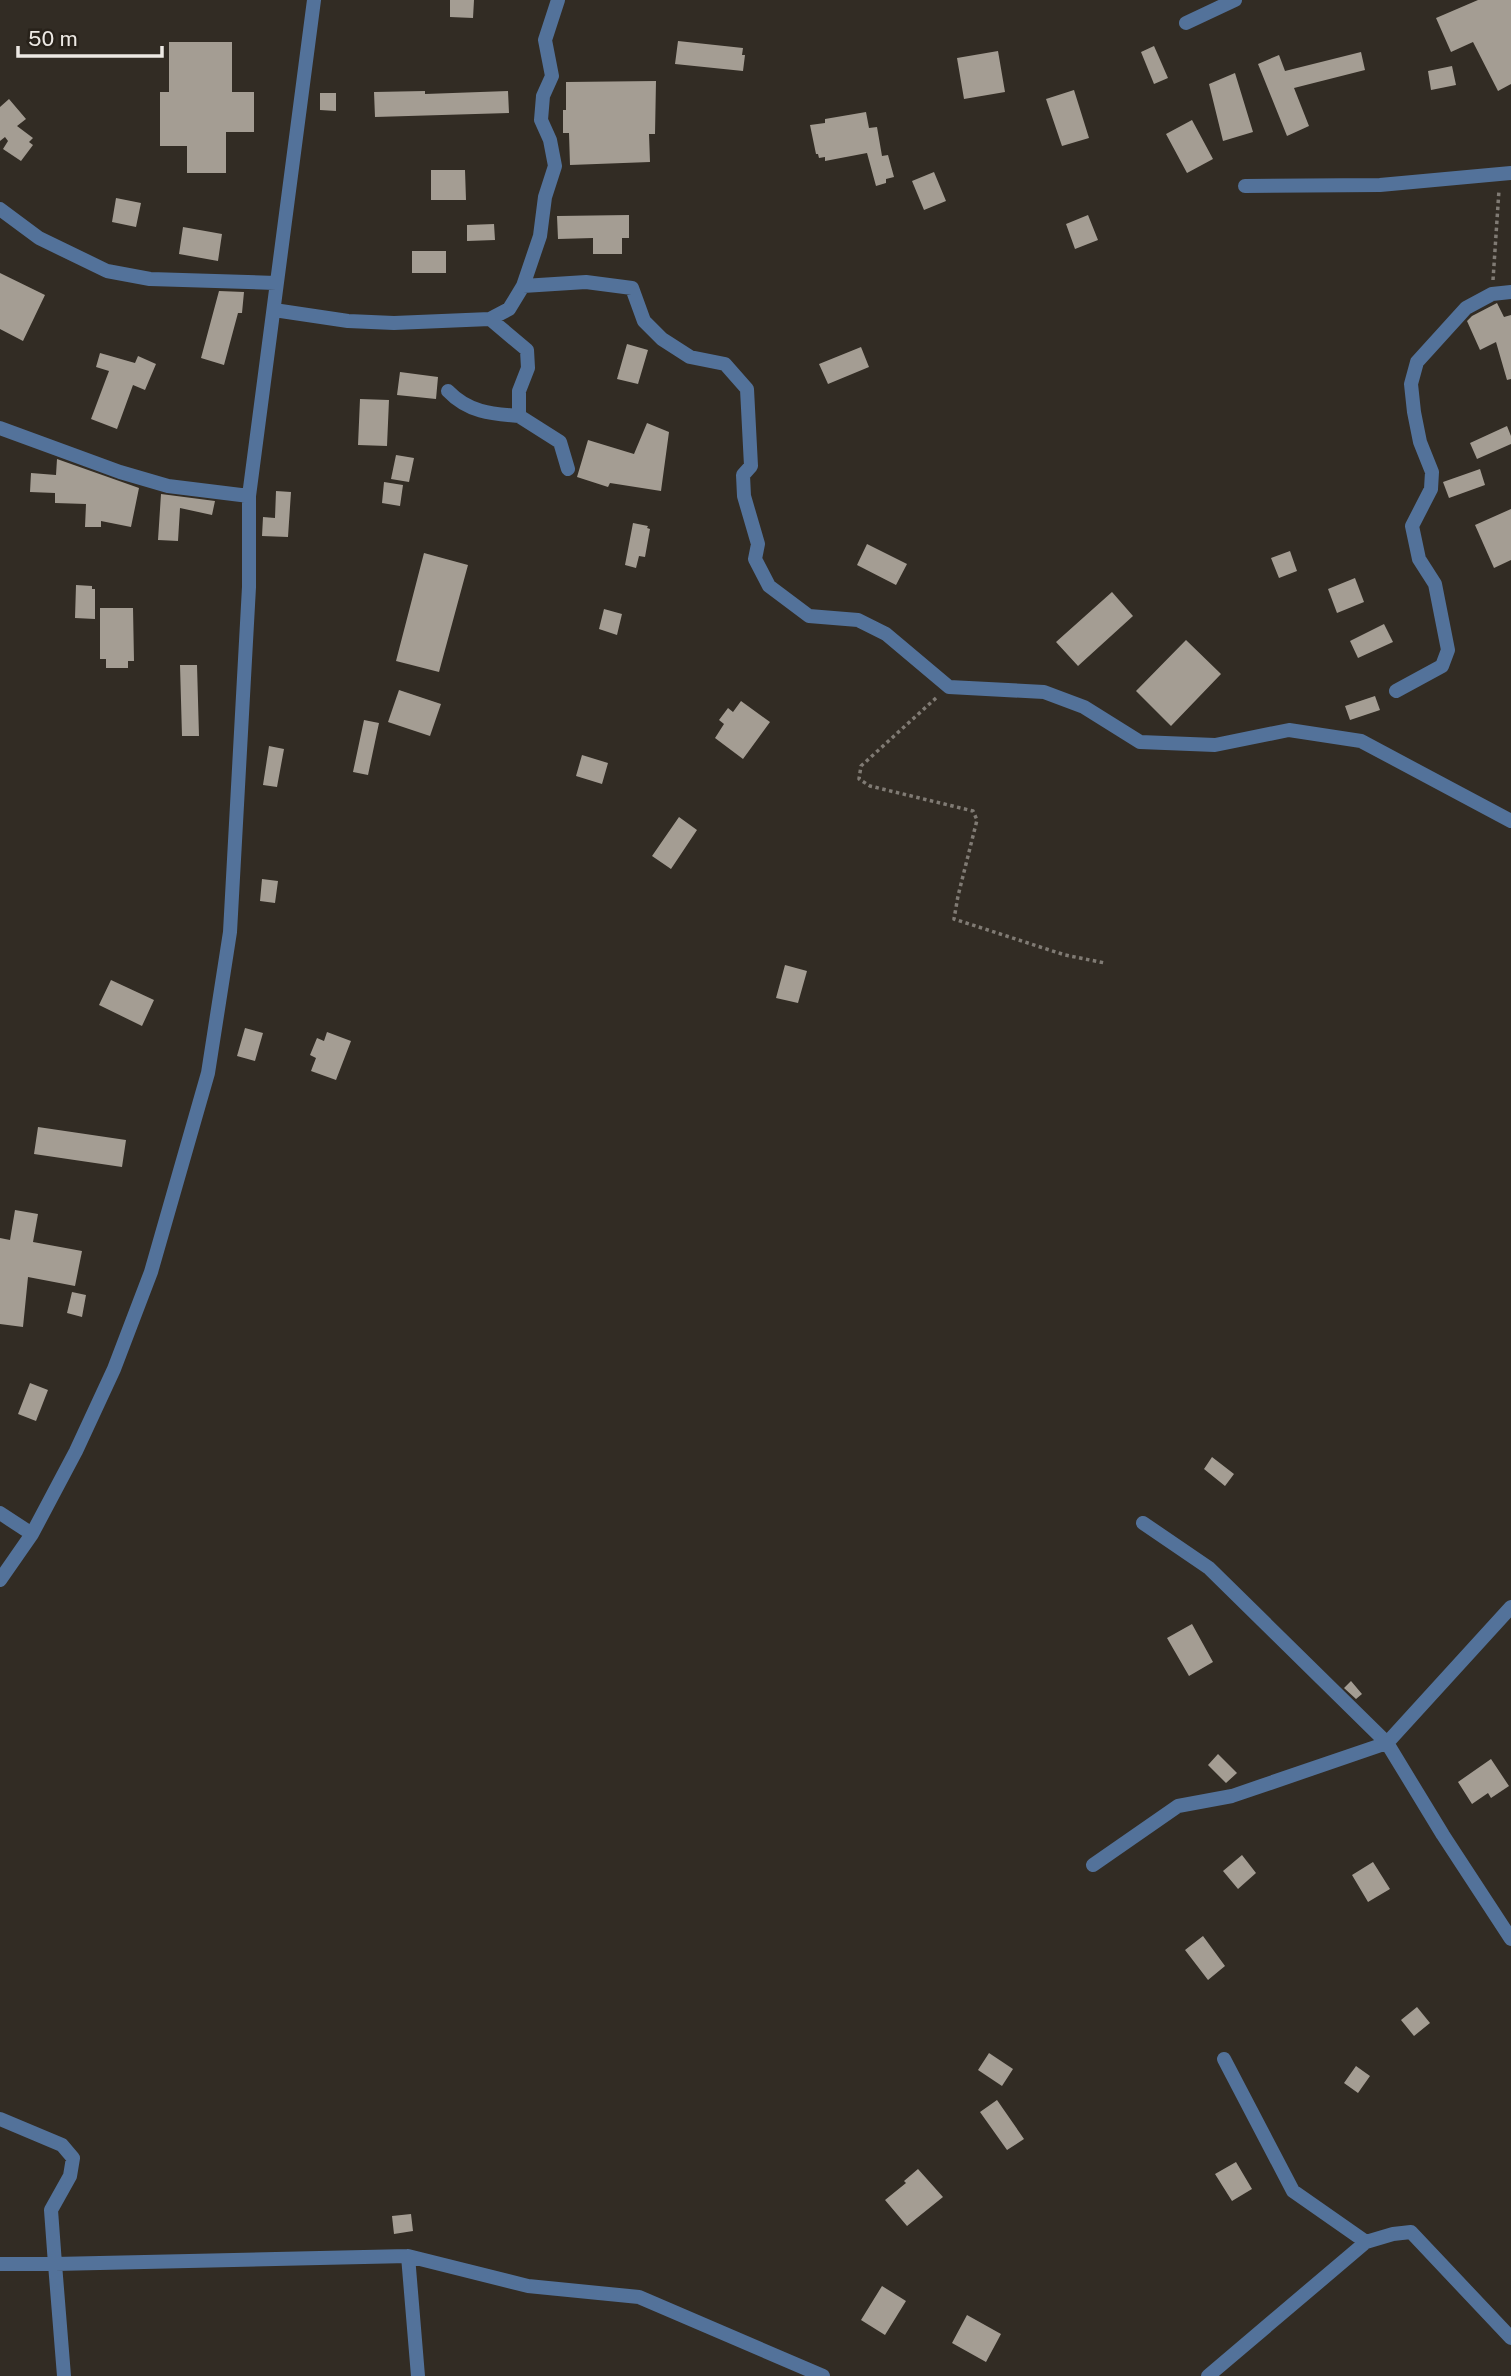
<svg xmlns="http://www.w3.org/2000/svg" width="1511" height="2376" viewBox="0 0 1511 2376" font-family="'Public Sans',sans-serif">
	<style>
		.building { fill: #a49d93 }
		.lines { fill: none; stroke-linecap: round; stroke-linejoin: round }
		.path { stroke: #807b74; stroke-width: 3.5; stroke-dasharray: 3.5 3.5; stroke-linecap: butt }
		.street { stroke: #53729a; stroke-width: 14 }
	</style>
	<rect width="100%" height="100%" fill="#322c24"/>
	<path class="building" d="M 450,0 L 474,0 L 473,18 L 450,17 Z
		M 1478,0 L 1511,0 L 1511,84 L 1498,91 L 1473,42 L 1451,52 L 1436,18 Z
		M 678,41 L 743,48 L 742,55 L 745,55 L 743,71 L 675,64 Z
		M 169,42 L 232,42 L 232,92 L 254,92 L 254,132 L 226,132 L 226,173 L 187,173 L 187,146 L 160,146 L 160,92 L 169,92 Z
		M 1154,46 L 1168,78 L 1154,84 L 1141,52 Z
		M 998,51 L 1005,92 L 964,99 L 957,58 Z
		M 1361,52 L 1365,70 L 1294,88 L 1309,126 L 1287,136 L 1258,64 L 1279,55 L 1285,71 Z
		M 1452,66 L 1456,85 L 1431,90 L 1428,71 Z
		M 1235,73 L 1253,132 L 1223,141 L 1209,84 Z
		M 656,81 L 655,134 L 649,134 L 650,162 L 570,165 L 569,133 L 563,133 L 563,110 L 566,110 L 566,82 Z
		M 1074,90 L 1089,138 L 1062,146 L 1046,99 Z
		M 425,91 L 425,94 L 508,91 L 509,113 L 375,117 L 374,92 Z
		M 320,93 L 336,93 L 336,111 L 320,110 Z
		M 9,99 L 26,119 L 17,126 L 33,138 L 29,142 L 33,145 L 21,161 L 3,149 L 8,141 L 5,137 L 0,141 L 0,107 Z
		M 866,112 L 869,128 L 877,127 L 882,156 L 888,155 L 894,177 L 886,179 L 886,183 L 876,186 L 867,153 L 825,161 L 825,157 L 819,158 L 818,154 L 816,154 L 810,125 L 825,123 L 825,119 Z
		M 1192,120 L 1213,159 L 1187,173 L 1166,134 Z
		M 431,170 L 465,170 L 466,200 L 431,200 Z
		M 934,172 L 946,201 L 924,210 L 912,181 Z
		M 116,198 L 141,203 L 136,227 L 112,222 Z
		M 629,215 L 629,238 L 622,238 L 622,254 L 593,254 L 593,238 L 558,239 L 557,216 Z
		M 1088,215 L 1098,240 L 1075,249 L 1066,224 Z
		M 494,224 L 495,240 L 467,241 L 467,225 Z
		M 183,227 L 222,234 L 218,261 L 179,254 Z
		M 412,251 L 446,251 L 446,273 L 412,273 Z
		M 0,273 L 45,295 L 23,341 L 0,329 Z
		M 219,291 L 244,292 L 242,313 L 238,313 L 224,365 L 201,358 Z
		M 1497,303 L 1504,317 L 1511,315 L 1511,379 L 1507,380 L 1496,342 L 1480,350 L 1467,321 L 1472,316 Z
		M 627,344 L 648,350 L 638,384 L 617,379 Z
		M 861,347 L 869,367 L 828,384 L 819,364 Z
		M 100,353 L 135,363 L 138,356 L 156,364 L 145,390 L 133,385 L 117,429 L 91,419 L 109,371 L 96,367 Z
		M 400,372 L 438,377 L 436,399 L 397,395 Z
		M 360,399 L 389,400 L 387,446 L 358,445 Z
		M 647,423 L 669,432 L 661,491 L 610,483 L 608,487 L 577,477 L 588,440 L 634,454 Z
		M 1507,426 L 1511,436 L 1511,444 L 1477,459 L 1470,443 Z
		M 396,455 L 414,458 L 409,482 L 391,479 Z
		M 57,459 L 139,488 L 131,527 L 101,521 L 101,527 L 85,527 L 86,504 L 55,503 L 55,493 L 30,492 L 31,473 L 56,475 Z
		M 1480,469 L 1485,485 L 1449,498 L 1443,482 Z
		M 384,482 L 403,485 L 400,506 L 382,503 Z
		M 276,491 L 291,492 L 288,537 L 262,536 L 263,517 L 275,518 Z
		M 161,494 L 215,501 L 212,515 L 180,508 L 178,541 L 158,540 Z
		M 1511,509 L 1511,560 L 1494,568 L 1475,525 Z
		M 633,523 L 648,526 L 647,528 L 650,529 L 645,557 L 639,556 L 636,568 L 625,565 Z
		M 867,544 L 907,564 L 896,585 L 857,565 Z
		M 1290,551 L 1297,571 L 1279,578 L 1271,558 Z
		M 424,553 L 468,565 L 439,672 L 396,661 Z
		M 1355,578 L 1364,602 L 1337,613 L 1328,589 Z
		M 76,585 L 92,586 L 92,589 L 95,589 L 95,619 L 75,618 Z
		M 1112,592 L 1133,616 L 1078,666 L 1056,642 Z
		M 100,608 L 133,608 L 134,661 L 128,661 L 128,668 L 106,668 L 106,659 L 100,659 Z
		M 604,609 L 622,614 L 617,635 L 599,629 Z
		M 1384,624 L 1393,642 L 1358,658 L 1350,641 Z
		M 1186,640 L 1221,674 L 1171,726 L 1136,691 Z
		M 180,665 L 197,665 L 199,736 L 182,736 Z
		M 399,690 L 441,704 L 430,736 L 388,722 Z
		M 1375,696 L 1380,710 L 1350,720 L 1345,706 Z
		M 741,701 L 770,722 L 743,759 L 715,738 L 724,724 L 719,720 L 728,708 L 733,712 Z
		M 364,720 L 379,723 L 368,775 L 353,772 Z
		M 269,746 L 284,749 L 277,787 L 263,785 Z
		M 582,755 L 608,763 L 602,784 L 576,776 Z
		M 679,817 L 697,830 L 671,869 L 652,856 Z
		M 262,879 L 278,881 L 275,903 L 260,901 Z
		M 785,965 L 807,971 L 798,1003 L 776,998 Z
		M 111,980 L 154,1000 L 142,1026 L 99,1005 Z
		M 245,1028 L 263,1033 L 255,1061 L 237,1056 Z
		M 327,1032 L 351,1041 L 336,1080 L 311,1071 L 316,1058 L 310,1055 L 317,1038 L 324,1041 Z
		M 38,1127 L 126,1140 L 122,1167 L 34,1154 Z
		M 15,1210 L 38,1214 L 33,1242 L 82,1251 L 75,1286 L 28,1277 L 23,1327 L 0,1324 L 0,1238 L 10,1240 Z
		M 72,1292 L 86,1295 L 82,1317 L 67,1313 Z
		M 30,1383 L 48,1390 L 36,1421 L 18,1414 Z
		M 1212,1457 L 1234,1474 L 1225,1486 L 1204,1469 Z
		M 1192,1624 L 1213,1662 L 1189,1676 L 1167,1638 Z
		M 1351,1681 L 1362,1694 L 1356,1699 L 1344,1688 Z
		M 1218,1754 L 1237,1773 L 1226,1783 L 1208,1765 Z
		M 1491,1759 L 1509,1786 L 1491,1798 L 1488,1793 L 1472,1804 L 1458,1782 Z
		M 1242,1855 L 1256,1873 L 1238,1889 L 1223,1871 Z
		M 1373,1862 L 1390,1889 L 1368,1902 L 1352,1875 Z
		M 1203,1936 L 1225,1966 L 1208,1980 L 1185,1950 Z
		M 1417,2007 L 1430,2023 L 1414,2036 L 1401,2020 Z
		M 989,2053 L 1013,2069 L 1002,2086 L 978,2070 Z
		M 1356,2066 L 1370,2076 L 1358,2093 L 1344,2083 Z
		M 997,2100 L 1024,2139 L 1007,2150 L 980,2112 Z
		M 1236,2162 L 1252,2189 L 1232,2201 L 1215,2174 Z
		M 918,2169 L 943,2197 L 907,2226 L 885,2200 L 906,2183 L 904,2181 Z
		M 411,2214 L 413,2231 L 394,2234 L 392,2216 Z
		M 882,2286 L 906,2301 L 885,2335 L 861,2320 Z
		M 967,2315 L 1001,2334 L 986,2362 L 952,2343 Z"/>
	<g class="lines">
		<path class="path" d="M 1493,280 L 1499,190
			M 936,698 L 861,766 L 859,779 L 870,786 L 973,811 L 977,820 L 958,896 L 954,919 L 1065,955 L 1105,963"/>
		<path class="street" d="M 1186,23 L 1235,0
			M 1245,186 L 1380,185 L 1511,173
			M 0,209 L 39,238 L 107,271 L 150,279 L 276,283
			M 523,286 L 586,282 L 632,288 L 644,321 L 662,339 L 690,357 L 725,364 L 747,389 L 751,466 L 743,475 L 744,496 L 758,544 L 755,559 L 769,586 L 809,616 L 858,620 L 886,634 L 949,687 L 1044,692 L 1084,707 L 1140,742 L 1215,745 L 1289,730 L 1361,741 L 1511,821
			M 274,310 L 348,321 L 394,323 L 490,319 L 509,309 L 523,286 L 540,236 L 545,197 L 555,166 L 550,140 L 541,120 L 543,96 L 552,76 L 545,40 L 558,0
			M 448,391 C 468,412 491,414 519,416 L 519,391 L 528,368 L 527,350 L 490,319
			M 519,416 L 560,442 L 568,469
			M 0,428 L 120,472 L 168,486 L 249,496
			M 1396,691 L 1442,666 L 1448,650 L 1435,584 L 1419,559 L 1412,526 L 1431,489 L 1432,472 L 1420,442 L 1414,412 L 1411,384 L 1417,362 L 1466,308 L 1492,294 L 1511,292
			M 0,1513 L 32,1534
			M 0,1580 L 32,1534 L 76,1451 L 114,1369 L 151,1272 L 208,1073 L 230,932 L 249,587 L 249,496 L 314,0
			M 1511,1607 L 1387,1743 L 1443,1835 L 1511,1939
			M 1093,1865 L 1178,1806 L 1232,1796 L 1387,1743 L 1209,1568 L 1143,1523
			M 0,2119 L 62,2145 L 73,2158 L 70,2176 L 51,2210 L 55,2264 L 408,2256 L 528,2286 L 639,2297 L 823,2376
			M 1366,2242 L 1393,2234 L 1411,2232 L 1511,2338
			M 408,2256 L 418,2376
			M 0,2264 L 55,2264 L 64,2376
			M 1208,2376 L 1366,2242 L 1293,2191 L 1224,2059"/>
	</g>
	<path d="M18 46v10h144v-10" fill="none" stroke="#ede9e4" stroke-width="3.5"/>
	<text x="28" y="46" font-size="21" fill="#ede9e4" stroke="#28221a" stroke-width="5" paint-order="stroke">50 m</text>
</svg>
